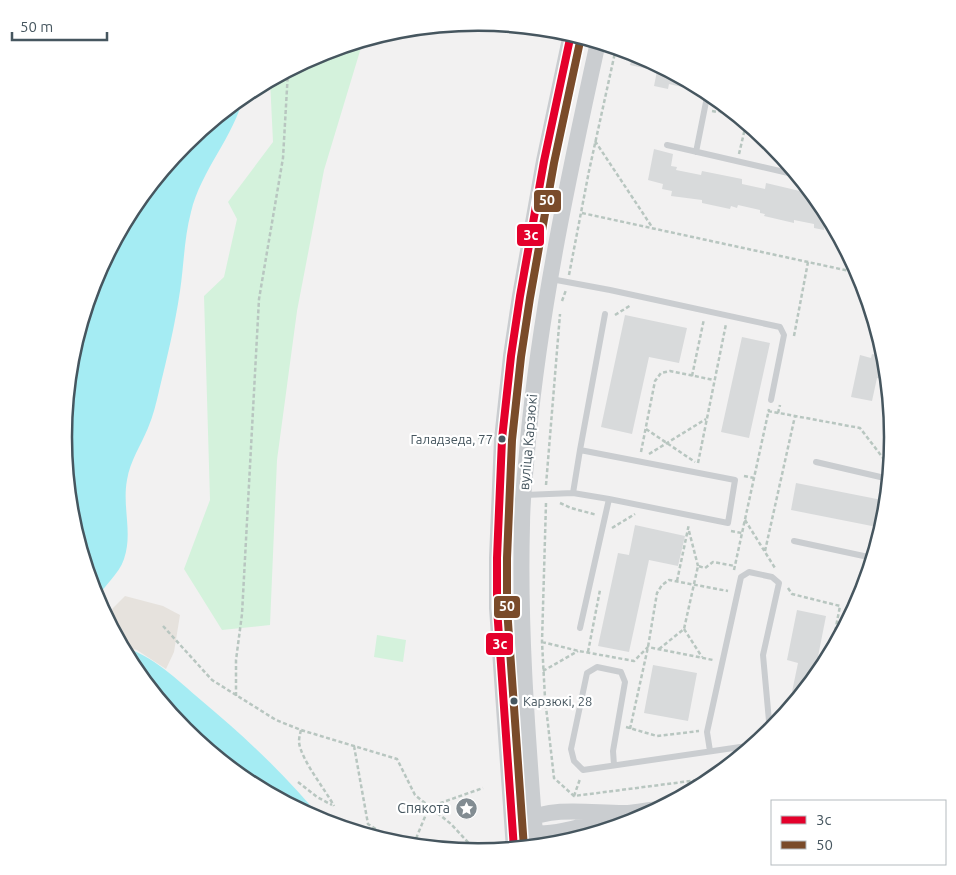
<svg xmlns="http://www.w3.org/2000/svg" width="956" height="875" viewBox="0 0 956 875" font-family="Ubuntu,sans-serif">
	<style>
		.green { fill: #d4f2dc }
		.sand { fill: #e6e2dd }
		.water { fill: #a5ecf3 }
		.building { fill: #d8dadb }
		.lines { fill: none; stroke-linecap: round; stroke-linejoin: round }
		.path { stroke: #b8c6c0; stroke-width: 2.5; stroke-dasharray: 4 2.5; stroke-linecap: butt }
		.service { stroke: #cacdd0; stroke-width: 6 }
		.tertiary { stroke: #cacdd0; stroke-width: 16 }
		.bus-1-casing { stroke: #fff; stroke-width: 11 }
		.bus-2-casing { stroke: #fff; stroke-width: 11 }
		.bus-1 { stroke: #e4002b; stroke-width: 8 }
		.bus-2 { stroke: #7a4b2a; stroke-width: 8 }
		.bus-dot { fill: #46565f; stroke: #fff; stroke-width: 2 }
		.labels { text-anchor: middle; stroke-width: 4.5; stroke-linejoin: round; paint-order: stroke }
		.bus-label { font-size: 13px; fill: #46565f; stroke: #fff; text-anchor: end }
		.street-label { font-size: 14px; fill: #46565f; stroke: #fff }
		.poi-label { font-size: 14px; fill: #46565f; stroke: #fff; text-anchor: end }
		.rim { fill: none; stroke: #46565f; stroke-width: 2.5 }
		.line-badge { stroke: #fff; stroke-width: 2 }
		.badge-label { font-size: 14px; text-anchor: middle; font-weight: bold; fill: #fff }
	</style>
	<rect width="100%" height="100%" fill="#f2f1f1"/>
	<path class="green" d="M 363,41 L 324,170 L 297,311 L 277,460 L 270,625 L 222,630 L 184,569 L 210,500 L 204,296 L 224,277 L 237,219 L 228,202 L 273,142 L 270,80 L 319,54 Z
		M 377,635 L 406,640 L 403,662 L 374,657 Z"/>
	<path class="sand" d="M 125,596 L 163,606 L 180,615 L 174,652 L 166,669 L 137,650 L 121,646 L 107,619 L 113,608 Z"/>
	<path class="water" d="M 244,95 C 234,137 201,170 191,212 C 184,238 184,265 180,291 C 175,325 167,358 159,391 C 156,404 153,416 148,428 C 141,445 130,461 127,480 C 122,507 133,533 124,559 C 119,575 103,585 97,600 L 71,518 L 63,437 L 71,356 L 95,278 L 133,207 L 185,144 Z
		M 121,646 C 154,656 176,679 202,701 C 246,738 288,777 324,822 L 247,782 L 184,731 L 133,668 Z"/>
	<path class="building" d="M 633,53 L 700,88 L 699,91 L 669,84 L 668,89 L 654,86 L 657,71 L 630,65 Z
		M 654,149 L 673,154 L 671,166 L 677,167 L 676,170 L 701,175 L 702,171 L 742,179 L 742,184 L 765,189 L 766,183 L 804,192 L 804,196 L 816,198 L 823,207 L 833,225 L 825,224 L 824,230 L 814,228 L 814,224 L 794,220 L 794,223 L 764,216 L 765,214 L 760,213 L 760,210 L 738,205 L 737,208 L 731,206 L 730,209 L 702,203 L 702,200 L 671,196 L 672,191 L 662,189 L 663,184 L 648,180 Z
		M 625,315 L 687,328 L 679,363 L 649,357 L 632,434 L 601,427 Z
		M 742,337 L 770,343 L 749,438 L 721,432 Z
		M 872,354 L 885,357 L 887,380 L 877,378 L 872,401 L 851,397 L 860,355 L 871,358 Z
		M 796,483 L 887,501 L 882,528 L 791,510 Z
		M 635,525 L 685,536 L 678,566 L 649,560 L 629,652 L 598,646 L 618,553 L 629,555 Z
		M 797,610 L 826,616 L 815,672 L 819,673 L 788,711 L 798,663 L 787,660 Z
		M 653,665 L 697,673 L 688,721 L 644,713 Z"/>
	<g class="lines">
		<path class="path" d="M 712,111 L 718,112 L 726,107
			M 720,112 L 733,112
			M 595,141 L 652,227
			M 739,154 L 746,124
			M 582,213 L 854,272 L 855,267
			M 569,275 L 589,171 L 616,48
			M 562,301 L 566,290
			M 615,315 L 631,305
			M 794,336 L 808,262
			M 692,376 L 704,319
			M 768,411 L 860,428 L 890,467
			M 778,413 L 780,405
			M 646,429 L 695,462
			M 478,438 L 488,438
			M 641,452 L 655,381 L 661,373 L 670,371 L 714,380
			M 649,454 L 706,419
			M 698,463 L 726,324
			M 744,476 L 754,478
			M 546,485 L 560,314
			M 546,503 L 542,642 L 545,698 L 554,778 L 574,796 L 714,778
			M 560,503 L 571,508 L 597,515
			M 745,520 L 775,568
			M 612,528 L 635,514
			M 689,531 L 698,566
			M 731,531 L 742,533
			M 765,551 L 795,416
			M 734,570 L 769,409
			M 677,581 L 689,524
			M 788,588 L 792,594 L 840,606 L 831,653
			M 163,626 L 212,680 L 276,720 L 301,730 L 397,759 L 415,795 L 451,824 L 477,852
			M 684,629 L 702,657
			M 542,642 L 579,651 L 634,661 L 648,647 L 713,660
			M 659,649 L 684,629 L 698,566 L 705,568 L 713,562 L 735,566
			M 588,652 L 600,590
			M 543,671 L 578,651
			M 236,696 L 236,660 L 242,614 L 259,299 L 283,158 L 288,71
			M 626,727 L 657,736 L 699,731
			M 630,729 L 648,647 L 657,593 L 662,585 L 669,580 L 728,591
			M 301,730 C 300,734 299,738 299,742 C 301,760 325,789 334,806
			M 354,746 L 368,824 L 380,832 L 378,839
			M 298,782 L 317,797 L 332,805
			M 574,796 L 580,779
			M 380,832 L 415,841 L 429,807 L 483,788"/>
		<path class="service" d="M 667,145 L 797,175
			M 696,152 L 708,92
			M 551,279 L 610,290 L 780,327 L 784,335 L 771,400
			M 580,450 L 735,480 L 728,523 L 609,499
			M 816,462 L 889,479
			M 573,493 L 609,499 L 580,628
			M 525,495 L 573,493 L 580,450 L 605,314
			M 794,541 L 873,558
			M 710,751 L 707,732 L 741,577 L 749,572 L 772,577 L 779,583 L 763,655 L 770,732
			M 614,765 L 613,751 L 625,682 L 621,672 L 597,667 L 587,673 L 571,749 L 574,761 L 583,770 L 754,745"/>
		<path class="tertiary" d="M 525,821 C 554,805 596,814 628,813 C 638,812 649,810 659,809
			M 526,832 C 550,838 590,824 614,817
			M 536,847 C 528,740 519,632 522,525 C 522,497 526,468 528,440 C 541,305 569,174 598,42
			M 514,849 L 497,608 L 497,558 L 502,439 L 511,356 L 520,296 L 544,161 L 571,34"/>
		<defs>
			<path id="bus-1" d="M 514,849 L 497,608 L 497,558 L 502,439 L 511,356 L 520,296 L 544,161 L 571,34"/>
			<path id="bus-2" d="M 524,848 L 507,608 L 507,558 L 512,440 L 521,357 L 530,298 L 554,163 L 581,37"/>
		</defs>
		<use href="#bus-1" class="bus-1-casing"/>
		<use href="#bus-2" class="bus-2-casing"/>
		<use href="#bus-1" class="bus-1"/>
		<use href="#bus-2" class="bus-2"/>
	</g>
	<defs>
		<symbol id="sight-disc" viewBox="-11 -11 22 22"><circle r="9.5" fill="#828c92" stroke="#fff"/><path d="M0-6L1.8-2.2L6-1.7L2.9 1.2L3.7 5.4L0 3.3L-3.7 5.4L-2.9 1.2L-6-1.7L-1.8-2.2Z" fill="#fff"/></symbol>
	</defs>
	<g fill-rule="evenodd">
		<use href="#sight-disc" x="454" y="796" width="25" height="25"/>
	</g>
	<g class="bus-dot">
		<circle cx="502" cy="439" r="4.5"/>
		<circle cx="514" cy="701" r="4.5"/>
	</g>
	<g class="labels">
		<g class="bus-label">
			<text x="493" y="444">Галадзеда, 77</text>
			<text x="523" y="706" text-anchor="start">Карзюкі, 28</text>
		</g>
		<g class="street-label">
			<text transform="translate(528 442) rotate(-85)" y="5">вуліца Карзюкі</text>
		</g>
		<g class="poi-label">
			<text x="450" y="813">Спякота</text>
		</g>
	</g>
	<path d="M0 0H956V875H0ZM72 437a406 406 0 1 1 812 0a406 406 0 1 1-812 0Z" fill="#fff" fill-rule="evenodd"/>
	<path class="rim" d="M72 437a406 406 0 1 1 812 0a406 406 0 1 1-812 0Z"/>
	<g class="line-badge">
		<rect x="533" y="189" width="29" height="24" rx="5" fill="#7a4b2a"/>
		<rect x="516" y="223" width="29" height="24" rx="5" fill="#e4002b"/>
		<rect x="493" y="595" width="28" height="24" rx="5" fill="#7a4b2a"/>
		<rect x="485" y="632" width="29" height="24" rx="5" fill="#e4002b"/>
	</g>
	<g class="badge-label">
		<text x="547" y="205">50</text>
		<text x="531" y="240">3с</text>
		<text x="507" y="611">50</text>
		<text x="500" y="649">3с</text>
	</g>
	<rect x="771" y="800" width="175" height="65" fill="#ffffff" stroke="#b5bbbf"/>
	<rect x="781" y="816" width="25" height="8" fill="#e4002b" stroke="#b5bbbf"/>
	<text x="816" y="825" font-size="15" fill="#46565f">3с</text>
	<rect x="781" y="841" width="25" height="8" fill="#7a4b2a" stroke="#b5bbbf"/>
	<text x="816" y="850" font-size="15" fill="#46565f">50</text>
	<path d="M12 32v8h95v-8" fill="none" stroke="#46565f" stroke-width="2.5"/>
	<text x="20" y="32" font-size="15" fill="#46565f" stroke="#ffffff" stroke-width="4" paint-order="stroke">50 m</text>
</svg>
